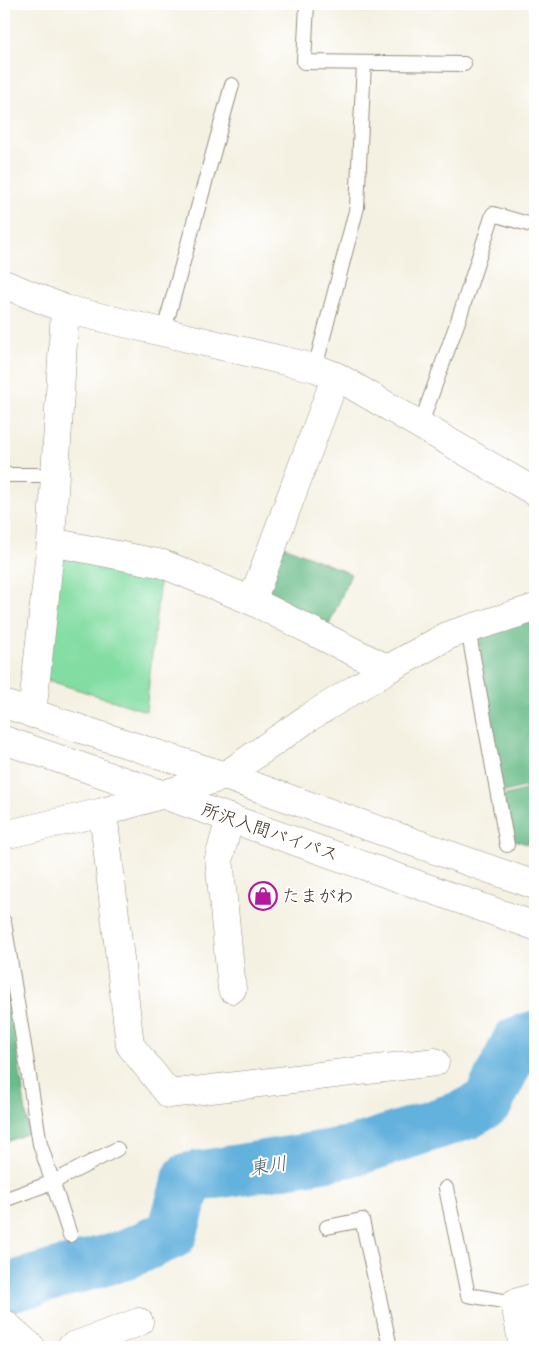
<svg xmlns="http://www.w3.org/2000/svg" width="539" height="1351" viewBox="0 0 539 1351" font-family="Itim,'Klee One',sans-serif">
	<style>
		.green { fill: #83dda3; stroke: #5f8460 }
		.forest { fill: #6abc89; stroke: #527354 }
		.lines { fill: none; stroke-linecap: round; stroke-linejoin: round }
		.river { stroke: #64b1dd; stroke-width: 51 }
		.lane-casing { stroke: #988e80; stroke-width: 16 }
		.street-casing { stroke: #988e80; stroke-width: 29 }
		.highway-casing { stroke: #988e80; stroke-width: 29 }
		.lane { stroke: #fff; stroke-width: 14 }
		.street { stroke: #fff; stroke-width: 28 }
		.highway { stroke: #fff; stroke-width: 28 }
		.labels { text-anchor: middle; stroke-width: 4; stroke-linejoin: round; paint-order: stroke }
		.street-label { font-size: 18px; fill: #3b2a1e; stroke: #fff }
		.poi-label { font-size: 18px; fill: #3b2a1e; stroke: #fff; text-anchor: start }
		.water-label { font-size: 19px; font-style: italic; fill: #4b606a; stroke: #fff }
	</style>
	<rect width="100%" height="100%" fill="#fff"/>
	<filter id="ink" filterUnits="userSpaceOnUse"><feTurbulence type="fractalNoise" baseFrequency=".02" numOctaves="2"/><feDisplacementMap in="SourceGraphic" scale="10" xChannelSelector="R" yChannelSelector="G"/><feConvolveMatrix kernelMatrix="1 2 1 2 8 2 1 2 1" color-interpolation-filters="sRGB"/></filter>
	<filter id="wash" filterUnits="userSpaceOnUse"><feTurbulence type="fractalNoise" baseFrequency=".0096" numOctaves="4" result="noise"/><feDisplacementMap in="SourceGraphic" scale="20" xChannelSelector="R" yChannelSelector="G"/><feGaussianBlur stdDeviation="1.12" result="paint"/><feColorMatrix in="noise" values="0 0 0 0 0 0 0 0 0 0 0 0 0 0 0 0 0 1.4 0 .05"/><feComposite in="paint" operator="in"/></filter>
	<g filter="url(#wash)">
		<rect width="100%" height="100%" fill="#f4f1e2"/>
		<path class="green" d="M 56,551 L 161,568 L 146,711 L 41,678 Z"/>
		<path class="forest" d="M 284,546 L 351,574 L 329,625 L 264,593 Z
			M 535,612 L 535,784 L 501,793 L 478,631 Z
			M 535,787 L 535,847 L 512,839 L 503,796 Z
			M 4,962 L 29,1133 L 4,1143 Z"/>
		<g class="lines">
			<path class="river" d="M 4,1289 L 124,1255 L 172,1234 L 188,1178 L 354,1151 L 467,1114 L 488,1102 L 517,1042 L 535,1036"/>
		</g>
	</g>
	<g filter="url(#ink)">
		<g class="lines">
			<defs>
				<path id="lane" d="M 307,4 L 304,62 L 464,64
					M 163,334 L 232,85
					M 315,368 L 357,207 L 364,63
					M 420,426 L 458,321 L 493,214 L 535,226
					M 4,475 L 56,475
					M 468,629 L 507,845
					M 4,922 L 40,1144 L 70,1235
					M 446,1188 L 468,1295 L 515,1303
					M 4,1200 L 53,1182 L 117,1149
					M 327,1227 L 362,1220 L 390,1347"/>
				<path id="street" d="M 4,284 L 65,309 L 315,368 L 336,376 L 535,492
					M 51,542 L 163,564 L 252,601 L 388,669
					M 252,601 L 336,376
					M 32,714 L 51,542 L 65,309
					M 103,812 L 130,1045 L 169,1094 L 435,1062
					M 230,818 L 219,858 L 232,989
					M 4,835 L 103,812 L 225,776 L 308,718 L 388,669 L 449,635 L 535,608
					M 4,1323 L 31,1347
					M 71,1347 L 139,1322
					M 523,1347 L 515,1303 L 535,1297"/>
				<path id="highway" d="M 4,704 L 225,776 L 535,885
					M 4,740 L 164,795 L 535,926"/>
			</defs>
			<use href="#lane" class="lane-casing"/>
			<use href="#street" class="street-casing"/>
			<use href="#highway" class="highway-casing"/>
			<use href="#lane" class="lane"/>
			<use href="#street" class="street"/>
			<use href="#highway" class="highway"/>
		</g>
	</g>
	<defs>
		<symbol id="shop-ring" viewBox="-11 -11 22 22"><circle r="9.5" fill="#fff" stroke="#b5179e" stroke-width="1.5"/><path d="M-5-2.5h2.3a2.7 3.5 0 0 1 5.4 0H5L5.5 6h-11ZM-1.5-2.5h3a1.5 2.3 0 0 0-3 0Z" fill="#b5179e"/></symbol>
	</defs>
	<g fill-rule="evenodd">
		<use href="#shop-ring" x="247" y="880" width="32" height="32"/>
	</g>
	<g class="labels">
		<g class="street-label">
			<text transform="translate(270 832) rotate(19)" y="6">所沢入間バイパス</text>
		</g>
		<g class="poi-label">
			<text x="282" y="902">たまがわ</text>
		</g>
		<g class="water-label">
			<text transform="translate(268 1165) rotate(-9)" y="7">東川</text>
		</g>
	</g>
	<rect width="539" height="1351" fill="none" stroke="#fff" stroke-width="20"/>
</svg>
